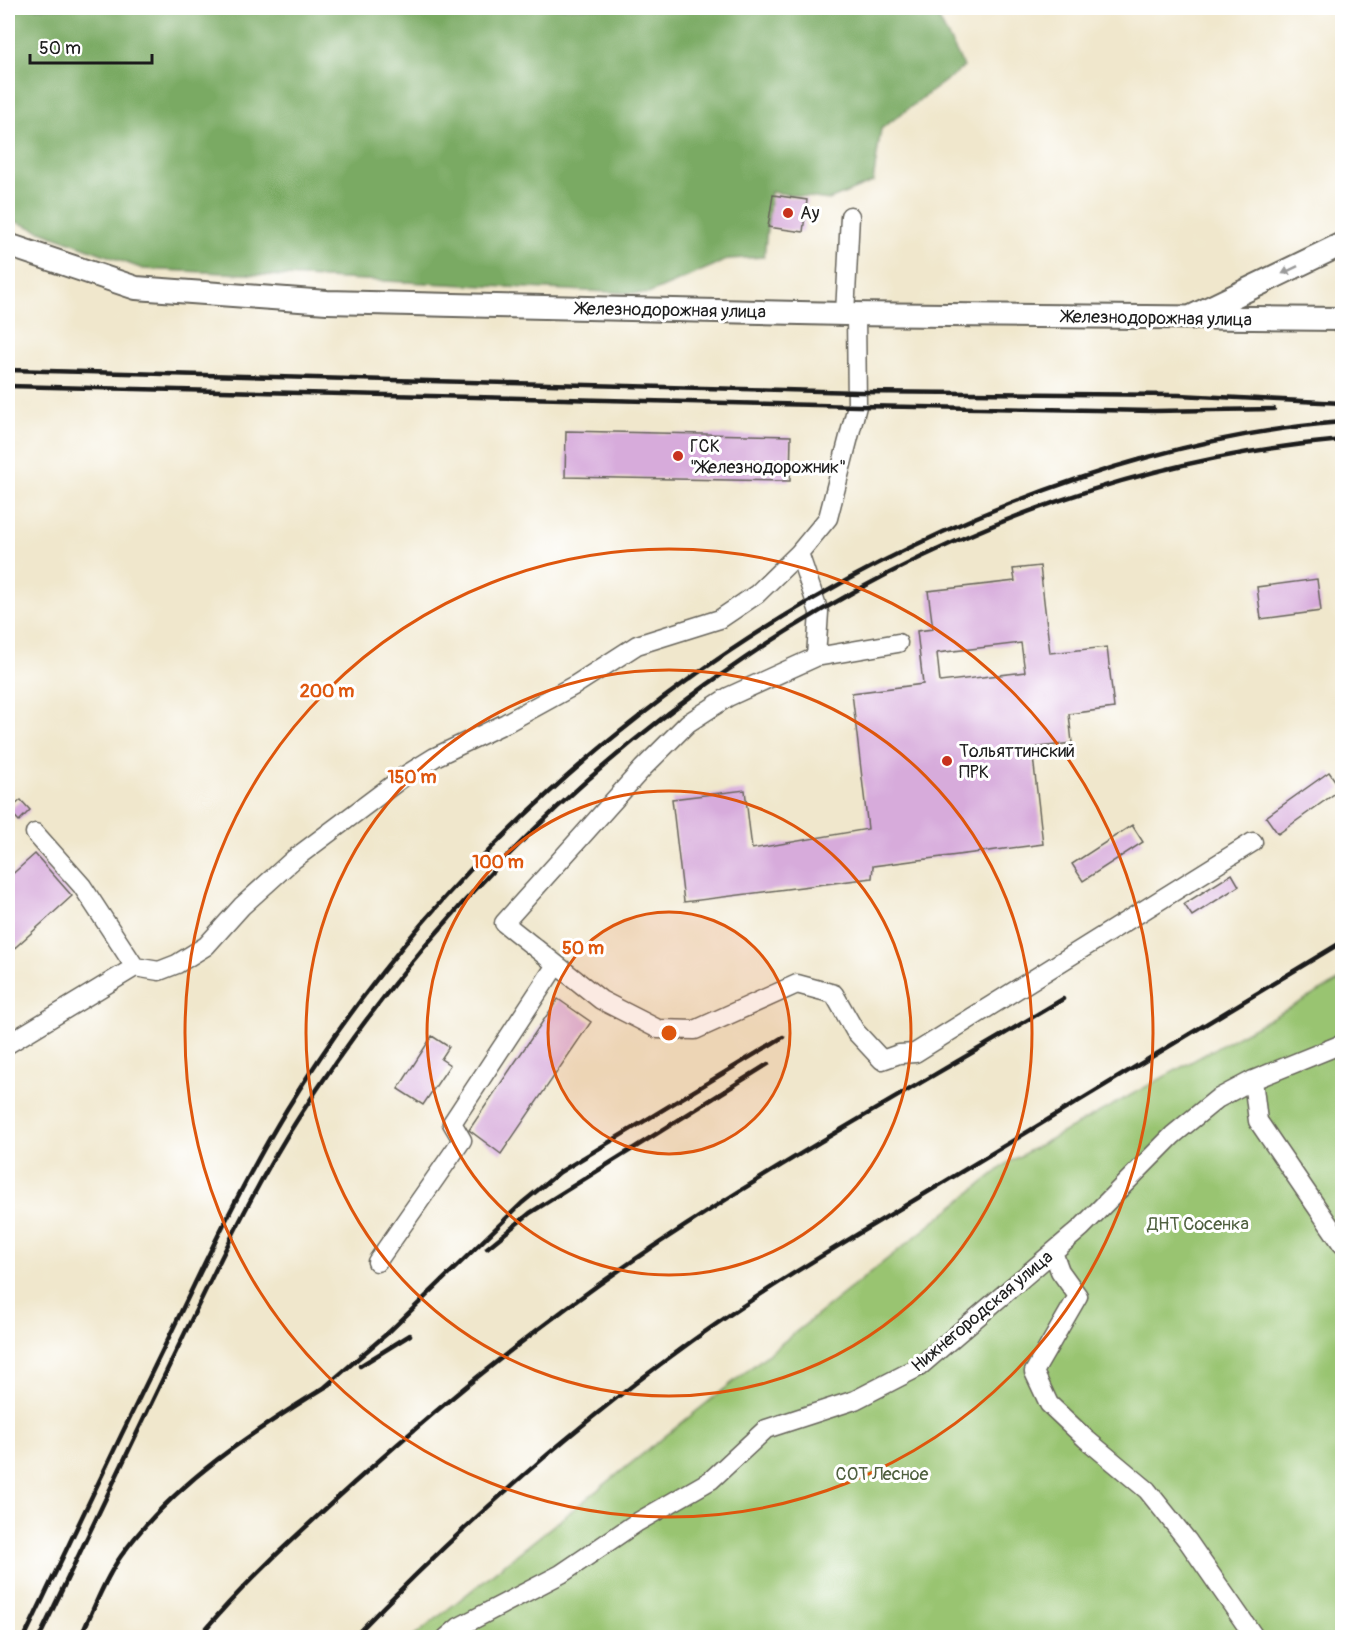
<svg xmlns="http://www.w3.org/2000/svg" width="1350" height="1645" viewBox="0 0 1350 1645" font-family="Pangolin,sans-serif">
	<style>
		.green { fill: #99c471; stroke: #5a7046; stroke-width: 1.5 }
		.forest { fill: #7aaa63; stroke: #4b6340; stroke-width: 1.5 }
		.building { fill: #d7abdb; fill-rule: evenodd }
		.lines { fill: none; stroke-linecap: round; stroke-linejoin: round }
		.minor-casing { stroke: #66635a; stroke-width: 21 }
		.major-casing { stroke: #66635a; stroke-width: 26 }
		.minor { stroke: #fff; stroke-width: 18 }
		.major { stroke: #fff; stroke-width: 22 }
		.rail { stroke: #1c1c1c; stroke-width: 4.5 }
		.oneway { fill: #999 }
		.ring { fill: none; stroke: #de560d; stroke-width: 3 }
		.poi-dot { fill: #c8321e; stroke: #fff; stroke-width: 2 }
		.labels { text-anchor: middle; stroke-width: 6; stroke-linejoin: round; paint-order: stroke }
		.poi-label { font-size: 18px; fill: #1c1c1c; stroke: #fff; text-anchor: start }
		.street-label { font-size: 18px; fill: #1c1c1c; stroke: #fff }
		.park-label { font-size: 18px; fill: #4e5f3e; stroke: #fff }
		.centre { fill: #de560d; stroke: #fff; stroke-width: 3 }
		.ring-label { font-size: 18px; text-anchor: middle; font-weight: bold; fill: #de560d; stroke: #fff; stroke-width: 6; stroke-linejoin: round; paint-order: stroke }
	</style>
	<rect width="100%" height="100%" fill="#fff"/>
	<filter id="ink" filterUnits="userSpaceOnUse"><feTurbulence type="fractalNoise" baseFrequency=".0167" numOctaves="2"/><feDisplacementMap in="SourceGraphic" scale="12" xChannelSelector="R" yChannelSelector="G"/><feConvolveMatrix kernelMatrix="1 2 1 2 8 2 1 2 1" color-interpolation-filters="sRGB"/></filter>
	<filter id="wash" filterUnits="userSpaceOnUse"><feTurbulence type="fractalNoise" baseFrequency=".008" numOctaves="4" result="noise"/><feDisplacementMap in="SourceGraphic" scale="24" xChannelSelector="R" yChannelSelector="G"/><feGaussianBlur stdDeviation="1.35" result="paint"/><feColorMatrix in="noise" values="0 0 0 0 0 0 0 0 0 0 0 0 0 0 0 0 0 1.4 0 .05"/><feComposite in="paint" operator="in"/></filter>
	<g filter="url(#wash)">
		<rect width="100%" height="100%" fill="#f0e7cc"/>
		<path class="green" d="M 1342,979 L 1342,1637 L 412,1638 L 1009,1162 Z"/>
		<path class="forest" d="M 8,8 L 933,8 L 964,67 L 881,129 L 873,182 L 829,200 L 771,192 L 764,257 L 729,259 L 648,294 L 143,269 L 8,219 Z"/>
		<g id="blocks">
			<path class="building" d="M 773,195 L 807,200 L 803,232 L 768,227 Z
				M 566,431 L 791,436 L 790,481 L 565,477 Z
				M 1040,566 L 1050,653 L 1107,647 L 1114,708 L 1069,714 L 1072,743 L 1032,748 L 1043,844 L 873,866 L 872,878 L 684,902 L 672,799 L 745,790 L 752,849 L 868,829 L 852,693 L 923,684 L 917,631 L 933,629 L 928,591 L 1015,581 L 1013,569 ZM 1021,643 L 1025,672 L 940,682 L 937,653 Z
				M 1317,579 L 1321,611 L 1261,619 L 1257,587 Z
				M 1329,772 L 1341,789 L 1278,834 L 1266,817 Z
				M 21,800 L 30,810 L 19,821 L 9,810 Z
				M 1132,825 L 1143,842 L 1083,881 L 1072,864 Z
				M 35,854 L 72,896 L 8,954 L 8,878 Z
				M 1232,874 L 1239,886 L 1192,916 L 1184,904 Z
				M 558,999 L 591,1022 L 501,1154 L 469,1130 Z
				M 432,1036 L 449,1047 L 441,1059 L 450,1065 L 423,1105 L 398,1089 Z"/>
		</g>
	</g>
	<g filter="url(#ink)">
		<use href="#blocks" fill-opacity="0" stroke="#66635a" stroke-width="1.5"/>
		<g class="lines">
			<defs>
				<path id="minor" d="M 845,314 L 850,216
					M 799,553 L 819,612 L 816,657
					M 898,643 L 816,657 L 728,697 L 688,723 L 643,768 L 504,923 L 601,1000 L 658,1029 L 695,1030 L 797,984 L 834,994 L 855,1031 L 882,1060 L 899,1054 L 915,1053 L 1253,842
					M 35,833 L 82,886 L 135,967 L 159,971 L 177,964 L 206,946 L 242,906 L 294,859 L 406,775 L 435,757 L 506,723 L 575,685 L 637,645 L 720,619 L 757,594 L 799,553 L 828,518 L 857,406 L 856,314
					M 8,1044 L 135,967
					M 1253,1080 L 1258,1121 L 1342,1244
					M 1053,1252 L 1060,1271 L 1078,1296 L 1034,1372 L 1049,1404 L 1086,1439 L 1147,1490 L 1187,1540 L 1255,1638
					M 377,1262 L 462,1140 L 452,1123 L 556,965
					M 446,1638 L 459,1627 L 561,1574 L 636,1523 L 711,1480 L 766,1429 L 855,1400 L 919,1367 L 1081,1228 L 1173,1135 L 1217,1099 L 1253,1080 L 1342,1044"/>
				<path id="major" d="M 8,245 L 136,288 L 327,302 L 845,314 L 1342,319
					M 1193,316 L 1342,244"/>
			</defs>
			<use href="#minor" class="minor-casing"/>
			<use href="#major" class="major-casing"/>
			<use href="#minor" class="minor"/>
			<use href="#major" class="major"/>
			<path class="rail" d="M 8,370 L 858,392 L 1179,395 L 1342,403
				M 8,386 L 857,406 L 1154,411 L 1274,409
				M 487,1248 L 530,1213 L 768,1064
				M 360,1366 L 410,1335
				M 325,1387 L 390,1331 L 522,1203 L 560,1172 L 783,1037
				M 24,1638 C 72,1537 120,1437 169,1337 C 206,1260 242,1183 287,1109 C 455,835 713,622 1011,503 C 1118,461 1228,431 1342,422
				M 39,1638 C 86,1539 134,1440 181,1341 C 218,1265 253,1188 299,1117 C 528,759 912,477 1342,440
				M 80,1638 C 93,1611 104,1580 121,1556 C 174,1482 255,1430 332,1383
				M 198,1638 C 245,1581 301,1531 356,1481 C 451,1395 551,1315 659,1243 C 789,1156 928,1080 1063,999
				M 353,1638 C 458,1529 570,1429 692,1341 C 777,1280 867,1229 956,1175 C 1085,1097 1214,1020 1342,942"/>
		</g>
		<defs><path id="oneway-solid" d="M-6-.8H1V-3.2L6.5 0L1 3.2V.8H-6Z" transform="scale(1.5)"/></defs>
		<use class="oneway" href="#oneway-solid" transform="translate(1290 270) rotate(154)"/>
	</g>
	<circle cx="669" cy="1033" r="121" fill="#de560d" fill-opacity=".12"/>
	<g class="ring">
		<circle cx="669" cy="1033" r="121"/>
		<circle cx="669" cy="1033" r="242"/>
		<circle cx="669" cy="1033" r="363"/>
		<circle cx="669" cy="1033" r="484"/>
	</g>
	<g class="poi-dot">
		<circle cx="788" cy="213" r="6"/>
		<circle cx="678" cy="456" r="6"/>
		<circle cx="947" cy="761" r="6"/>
	</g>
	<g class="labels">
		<g class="poi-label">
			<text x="800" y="219">Ау</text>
			<text x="690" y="452">ГСК<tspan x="690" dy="21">"Железнодорожник"</tspan></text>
			<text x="959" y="757">Тольяттинский<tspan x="959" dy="21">ПРК</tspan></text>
		</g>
		<g class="street-label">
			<text transform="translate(671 310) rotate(1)" y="6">Железнодорожная улица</text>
			<text transform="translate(1157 318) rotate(1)" y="6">Железнодорожная улица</text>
			<text transform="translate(982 1311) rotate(-40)" y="6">Нижнегородская улица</text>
		</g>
		<g class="park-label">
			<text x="1198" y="1230">ДНТ Сосенка</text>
			<text x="882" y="1480">СОТ Лесное</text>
		</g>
	</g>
	<circle cx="669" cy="1033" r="9" class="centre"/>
	<g class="ring-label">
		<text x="327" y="697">200 m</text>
		<text x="412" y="783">150 m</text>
		<text x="498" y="868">100 m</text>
		<text x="583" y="954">50 m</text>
	</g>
	<rect width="1350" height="1645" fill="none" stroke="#fff" stroke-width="30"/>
	<path d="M30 54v9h122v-9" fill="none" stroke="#1c1c1c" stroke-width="3"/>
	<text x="39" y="54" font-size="18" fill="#1c1c1c" stroke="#ffffff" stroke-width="4.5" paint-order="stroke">50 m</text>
</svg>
